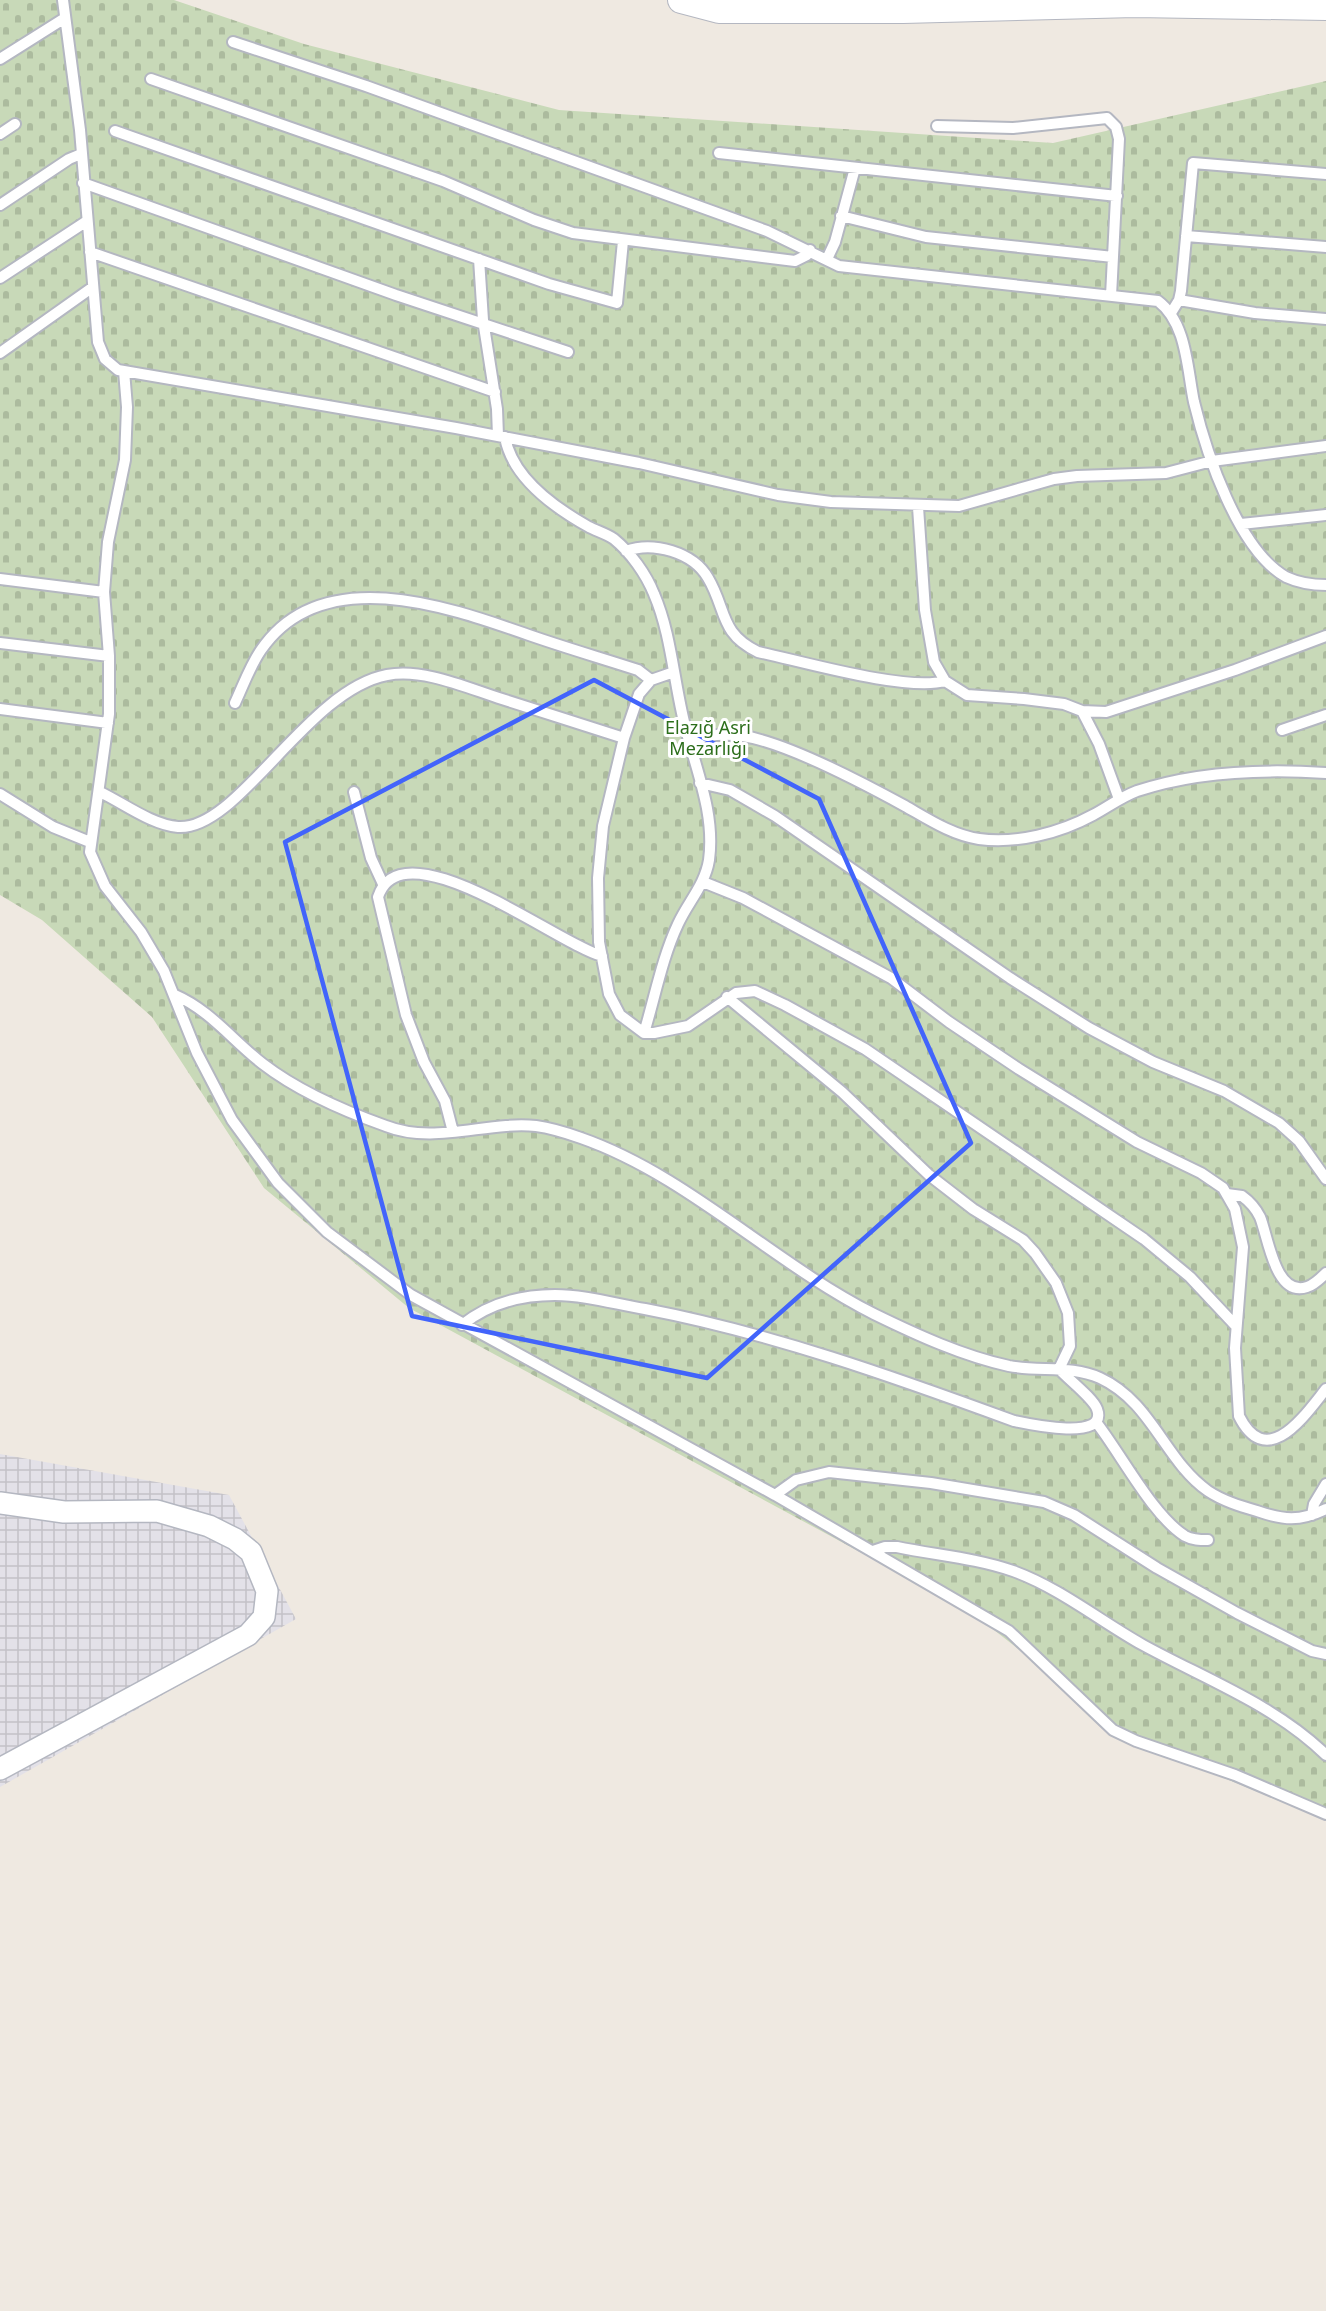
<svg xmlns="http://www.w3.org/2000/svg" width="1326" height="2311" viewBox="0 0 1326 2311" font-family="'Noto Sans',sans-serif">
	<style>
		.industrial { fill: url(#industrial-grid) }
		.cemetery { fill: url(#cemetery-stones) }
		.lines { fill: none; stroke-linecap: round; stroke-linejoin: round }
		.service-casing { stroke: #b4b7c1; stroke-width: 14 }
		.minor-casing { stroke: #b4b7c1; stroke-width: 24 }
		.tertiary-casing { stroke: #b4b7c1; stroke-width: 28 }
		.service { stroke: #fff; stroke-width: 10 }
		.minor { stroke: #fff; stroke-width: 21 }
		.tertiary { stroke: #fff; stroke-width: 26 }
		.marked { fill: none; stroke: #4264fb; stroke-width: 4.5; stroke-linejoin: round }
		.labels { text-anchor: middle; stroke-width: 6; stroke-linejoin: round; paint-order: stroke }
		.park-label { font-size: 18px; fill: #2c6e1b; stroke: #fff }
	</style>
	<defs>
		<pattern id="industrial-grid" width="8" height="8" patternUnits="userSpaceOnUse" patternTransform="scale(1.5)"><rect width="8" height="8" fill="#e3e1e8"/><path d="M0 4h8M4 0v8" fill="none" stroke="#c3c1c7"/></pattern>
		<pattern id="cemetery-stones" width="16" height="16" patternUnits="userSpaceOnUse" patternTransform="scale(1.5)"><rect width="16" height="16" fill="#c8d9b8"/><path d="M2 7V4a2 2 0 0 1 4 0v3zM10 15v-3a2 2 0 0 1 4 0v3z" fill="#acbb9e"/></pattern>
	</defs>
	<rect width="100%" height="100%" fill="#efe9e1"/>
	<path class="industrial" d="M 0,1454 L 229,1495 L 296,1619 L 0,1787 Z"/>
	<path class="cemetery" d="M 0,0 L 174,0 L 304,44 L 559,110 L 1053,143 L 1326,81 L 1326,1820 L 1137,1742 L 971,1612 L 409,1308 L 264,1188 L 152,1017 L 42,920 L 0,895 Z"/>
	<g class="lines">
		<defs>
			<path id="service" d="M 63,0 L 80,130 L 98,342 L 105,359 L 118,370 L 456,428 L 639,463 L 778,495 L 831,502 L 959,506 L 1054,479 L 1077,476 L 1166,473 L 1212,461 L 1326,446
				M 233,42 L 366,86 L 767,231 L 839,266 L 1158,301 C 1187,323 1187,369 1194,402 C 1206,452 1238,550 1286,577 C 1299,583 1312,585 1326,585
				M 0,59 L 65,18
				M 151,79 L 443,181 L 534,220 L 573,233 L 795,261 L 807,255 L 810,250
				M 937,126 L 1013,128 L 1107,118 L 1116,127 L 1119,139 L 1111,296
				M 115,131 L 549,284 L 617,303 L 623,241
				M 0,134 L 15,124
				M 719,153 L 1117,196
				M 83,183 L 396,295 L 568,352
				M 0,205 L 69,159 L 81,154
				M 841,216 L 926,237 L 1113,257
				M 1186,236 L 1326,247
				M 90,252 L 495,392
				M 479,259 L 483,320 L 497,409 L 498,436
				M 827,259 L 835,242 L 855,168
				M 0,278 L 87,221
				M 1179,300 L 1255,313 L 1326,319
				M 1171,313 L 1179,300 L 1181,291 L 1193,163 L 1326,174
				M 0,353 L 93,287
				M 124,371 L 127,407 L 125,460 L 108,542 L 104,592 L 109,656 L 109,714 L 90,852 L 105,886 L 141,932 L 164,971 L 197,1053 L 232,1120 L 278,1183 L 327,1232 L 411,1295 L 775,1495 L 1009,1631 L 1113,1730 L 1136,1741 L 1235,1775 L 1326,1814
				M 505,437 C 512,478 555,508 589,527 C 597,531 607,534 614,539 C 631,553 646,574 654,594 C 670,631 673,673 682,713 C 692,761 716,810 709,860 C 705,885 688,902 678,924 C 662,958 655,997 644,1033
				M 918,507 L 925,610 L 934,662 L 945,681 L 967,695 L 1024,699 L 1064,704 L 1082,711 L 1106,712 L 1235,670 L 1326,636
				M 1241,524 L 1326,515
				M 626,551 C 653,541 693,552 708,578 C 727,610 719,633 758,652 C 801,661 907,692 945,681
				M 0,579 L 104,592
				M 0,643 L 109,656
				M 674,672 L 651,680 L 639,694 L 624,738 L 603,826 L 598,878 L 599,942 L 609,994 L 620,1015 L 644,1033 L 654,1033 L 688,1026 L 736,993 L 755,991 L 785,1005 L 865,1049 L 1144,1239 L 1190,1277 L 1235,1325
				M 235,703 C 243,686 250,666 261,650 C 321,562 446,606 526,634 C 563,647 601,658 638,670 L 651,680
				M 0,709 L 108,723
				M 1082,711 L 1099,744 L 1119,799
				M 1282,730 L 1326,715
				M 689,740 C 707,735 724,733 743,736 C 788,743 863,783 905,806 C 928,819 952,835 979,839 C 1017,844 1060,833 1093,815 C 1108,807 1121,797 1137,791 C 1197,771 1264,769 1326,773
				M 700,783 L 730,790 L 775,816 L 1010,978 L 1089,1028 L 1153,1062 L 1224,1091 L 1279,1123 L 1299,1141 L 1326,1179
				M 100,792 C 123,803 152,825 178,827 C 238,831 307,690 387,675 C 424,668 467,688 502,699 C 543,712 583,725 624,738
				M 354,792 L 371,858 L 383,884
				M 0,794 L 53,827 L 90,842
				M 703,882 L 743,898 L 891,978 L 949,1022 L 1019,1069 L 1137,1142 L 1201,1173 L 1223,1188 L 1235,1209 L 1243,1247 L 1235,1348 L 1239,1416 C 1267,1472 1305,1415 1326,1389
				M 175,995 C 210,1010 233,1041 263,1064 C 298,1091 344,1111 386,1126 C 434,1145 487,1121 536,1126 C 551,1128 567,1133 581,1138 C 687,1175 773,1263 874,1314 C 917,1335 963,1356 1009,1366 C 1040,1372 1071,1365 1100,1378 C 1152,1402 1165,1461 1208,1491 C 1223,1501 1240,1506 1257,1511 C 1283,1520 1300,1522 1326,1509
				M 453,1132 L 445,1101 L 424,1062 L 406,1015 L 378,897 C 402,823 561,946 602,956
				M 1227,1194 L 1242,1196 C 1249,1201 1256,1209 1260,1217 C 1268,1236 1275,1298 1307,1287 C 1314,1285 1321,1278 1326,1273
				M 462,1325 C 488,1304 521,1295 555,1295 C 585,1295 615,1304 645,1309 C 771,1333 894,1377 1014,1421 C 1028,1424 1109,1442 1097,1409 C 1093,1398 1068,1379 1059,1369 L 1070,1346 L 1068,1313 L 1056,1283 L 1035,1253 L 1023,1240 L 973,1209 L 929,1175 L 842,1092 L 727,997
				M 1096,1422 C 1121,1454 1153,1516 1185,1536 C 1192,1540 1200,1540 1208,1540
				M 775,1495 L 796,1480 L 829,1472 L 931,1483 L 1044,1502 L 1074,1515 L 1157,1568 L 1237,1613 L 1312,1651 L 1326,1654
				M 1312,1515 L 1314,1504 L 1326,1484
				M 873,1551 L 885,1547 L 897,1547 C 935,1555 976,1558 1013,1571 C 1060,1588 1100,1621 1143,1645 C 1205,1679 1275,1705 1326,1755"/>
			<path id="minor" d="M 0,1503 L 64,1512 L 157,1511 L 209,1526 L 235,1539 L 251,1552 L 267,1591 L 264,1617 L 248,1635 L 0,1769"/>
			<path id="tertiary" d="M 681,0 L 719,10 L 903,10 L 1135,4 L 1326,7"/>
		</defs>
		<use href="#service" class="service-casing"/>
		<use href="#minor" class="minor-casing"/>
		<use href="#tertiary" class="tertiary-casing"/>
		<use href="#service" class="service"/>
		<use href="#minor" class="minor"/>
		<use href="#tertiary" class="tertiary"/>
	</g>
	<path class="marked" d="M 594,680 L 819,799 L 971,1143 L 707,1378 L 412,1316 L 285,842 Z"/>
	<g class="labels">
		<g class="park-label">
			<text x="708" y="734">Elazığ Asri<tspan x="708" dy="21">Mezarlığı</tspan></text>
		</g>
	</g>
</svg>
